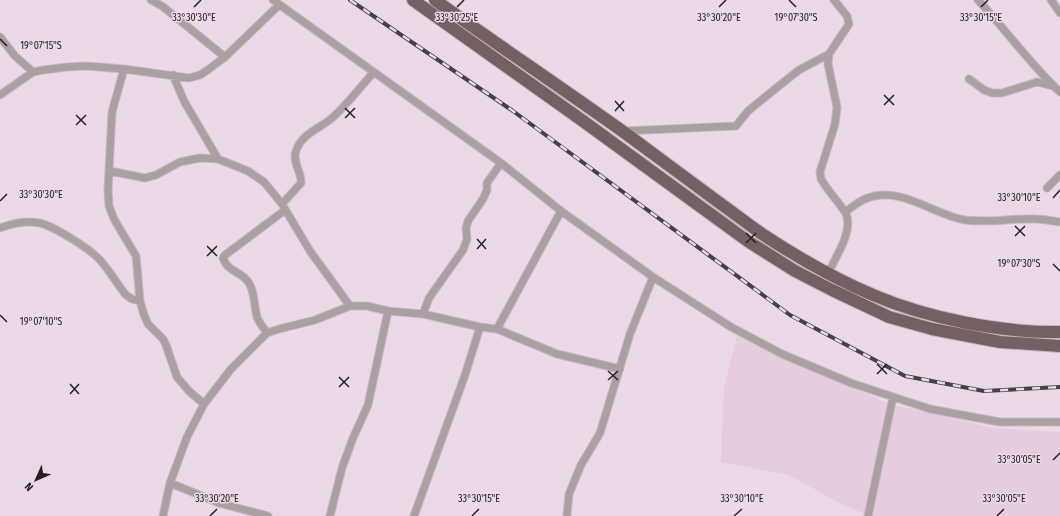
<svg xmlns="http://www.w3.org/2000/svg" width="1060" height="516" viewBox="0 0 1060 516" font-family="'Fira Sans Condensed',sans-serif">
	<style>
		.built { fill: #e6ccdf }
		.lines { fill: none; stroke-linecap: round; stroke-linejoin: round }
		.minor-casing { stroke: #c8b8c4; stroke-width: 9 }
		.trunk-casing { stroke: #c8b8c4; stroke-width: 14 }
		.minor { stroke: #aa9fa1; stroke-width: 7 }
		.trunk { stroke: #746063; stroke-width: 12 }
		.rail-casing { stroke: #484046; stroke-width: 4 }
		.rail { stroke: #ecd9e7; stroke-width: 2.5; stroke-dasharray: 8; stroke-linecap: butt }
		.ticks { fill: none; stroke: #262024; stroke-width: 1.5 }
		.ticks-label { font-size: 10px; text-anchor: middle; fill: #262024; stroke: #ecd9e7; stroke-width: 3; stroke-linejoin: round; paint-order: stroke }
	</style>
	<rect width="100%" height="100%" fill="#ecd9e7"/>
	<path class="built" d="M 737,335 L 892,405 L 938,414 L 992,428 L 1060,432 L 1060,516 L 870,516 L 843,505 L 789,475 L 721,462 L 724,388 Z"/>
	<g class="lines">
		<defs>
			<path id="minor" d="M 151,0 L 162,6 L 225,57
				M 273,0 L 501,163 L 561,211 L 653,277 L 731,327 L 782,354 L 851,383 L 930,409 L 1000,422 L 1060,422
				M 978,0 C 1006,30 1030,64 1060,92
				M 1051,0 L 1060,13
				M 0,37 L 15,56 L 33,72
				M 124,69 L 112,112 L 108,190 L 109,206 L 114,219 L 136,256 L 140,301 L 144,315 L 148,324 L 163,339 L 166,345 L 177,377 L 189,391 L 204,404
				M 173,75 L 184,101 L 218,159
				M 969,79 L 984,90 L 992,93 L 1002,93 L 1037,82 L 1053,86
				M 0,95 L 33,72 L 43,70 L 67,67 L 86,66 L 124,69 L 189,78 L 200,75 L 209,69 L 225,57 L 279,5
				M 623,131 L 736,126 L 748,111 L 780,85 L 799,70 L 829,54
				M 110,171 L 145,178 L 156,175 L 180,162 L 200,158 L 218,159 L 248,171 L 264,182 L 282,204 L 310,251 L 350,306
				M 1047,188 L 1060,175
				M 282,204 L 301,183 C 302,173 292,162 296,151 C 302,133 321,128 332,118 C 347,105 360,87 374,72
				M 845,212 C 851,208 858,202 865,199 C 899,184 933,215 965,220 C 989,223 1012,218 1036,219 C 1044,219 1052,221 1060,222
				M 0,228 C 13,223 25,220 39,223 C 52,225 86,247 96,256 C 108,267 116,283 126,295 L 132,299 L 140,301
				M 828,273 C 836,257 855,228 845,212 C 837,200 828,191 821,179 L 820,172 L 835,124 L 837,107 L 828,64 L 829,54 L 849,24 L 847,16 L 834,0
				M 423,314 L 429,298 L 463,250 L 467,239 L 466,228 L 468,221 L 483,199 L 487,190 L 487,183 L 501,163
				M 497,329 L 557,354 L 620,369
				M 267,333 C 264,328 259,323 257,317 C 254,306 255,293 249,283 C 242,271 228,273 223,258 L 225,255 L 285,210
				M 170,483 L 219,503 L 268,516
				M 163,516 L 170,483 L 187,437 L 204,404 L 231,369 L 267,333 L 279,329 L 315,320 L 350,306 L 367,306 L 388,311 L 423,314 L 480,327 L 497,329 L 561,211
				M 330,516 L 342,468 L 353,438 L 368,405 L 388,311
				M 414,516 L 465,375 L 480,327
				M 567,516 L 569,494 L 581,465 L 600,433 L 630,334 L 653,277
				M 868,516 L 893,397"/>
			<path id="trunk" d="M 413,0 L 583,121 L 749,242 L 795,271 L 832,290 L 889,317 L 932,329 L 1000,342 L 1060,346
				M 435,0 C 498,45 562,88 625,133 C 657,157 689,180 721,204 C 735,214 748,224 762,234 C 797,257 835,279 873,295 C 927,318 1001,333 1060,332"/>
		</defs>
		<use href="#minor" class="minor-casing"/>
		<use href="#trunk" class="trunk-casing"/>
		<use href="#minor" class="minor"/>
		<use href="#trunk" class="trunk"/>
		<defs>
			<path id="rail" d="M 350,0 L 513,111 L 790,315 L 905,376 L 984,391 L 1060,387"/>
		</defs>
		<use href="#rail" class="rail-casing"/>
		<use href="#rail" class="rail"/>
	</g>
	<path class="ticks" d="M 789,0 L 796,7M 194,7 L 201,0M 457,7 L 464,0M 719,7 L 726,0M 981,7 L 988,0M 0,39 L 7,46M 884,95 L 894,105M 615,101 L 624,111M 884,105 L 894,95M 345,108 L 355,118M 615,111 L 624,101M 76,115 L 86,125M 345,118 L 355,108M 76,125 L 86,115M 1053,198 L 1060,190M 0,201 L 7,194M 1015,226 L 1025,236M 746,233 L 756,243M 1015,236 L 1025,226M 477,239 L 486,249M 746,243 L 756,233M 207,246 L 217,256M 477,249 L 486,239M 207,256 L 217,246M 1053,264 L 1060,271M 0,315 L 7,322M 877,364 L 887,374M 608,371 L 618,380M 877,374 L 887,364M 339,377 L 349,387M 608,380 L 618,371M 70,384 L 79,394M 339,387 L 349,377M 70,394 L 79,384M 1053,460 L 1060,453M 210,516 L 217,509M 472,516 L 479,509M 734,516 L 742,509M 997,516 L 1004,509"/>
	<g class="ticks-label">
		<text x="194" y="21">33°30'30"E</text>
		<text x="457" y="21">33°30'25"E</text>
		<text x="719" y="21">33°30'20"E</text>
		<text x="796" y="21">19°07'30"S</text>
		<text x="981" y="21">33°30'15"E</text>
		<text x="41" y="49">19°07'15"S</text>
		<text x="41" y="198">33°30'30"E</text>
		<text x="1019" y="201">33°30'10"E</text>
		<text x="1019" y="267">19°07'30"S</text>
		<text x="41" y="325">19°07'10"S</text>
		<text x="1019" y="463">33°30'05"E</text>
		<text x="217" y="502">33°30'20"E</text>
		<text x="479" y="502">33°30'15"E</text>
		<text x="742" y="502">33°30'10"E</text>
		<text x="1004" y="502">33°30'05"E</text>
	</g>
	<g transform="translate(36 480) rotate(225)" stroke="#ecd9e7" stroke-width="3" paint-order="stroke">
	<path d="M0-3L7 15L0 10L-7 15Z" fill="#262024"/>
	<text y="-6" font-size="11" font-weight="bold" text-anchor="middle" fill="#262024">N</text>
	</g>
</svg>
